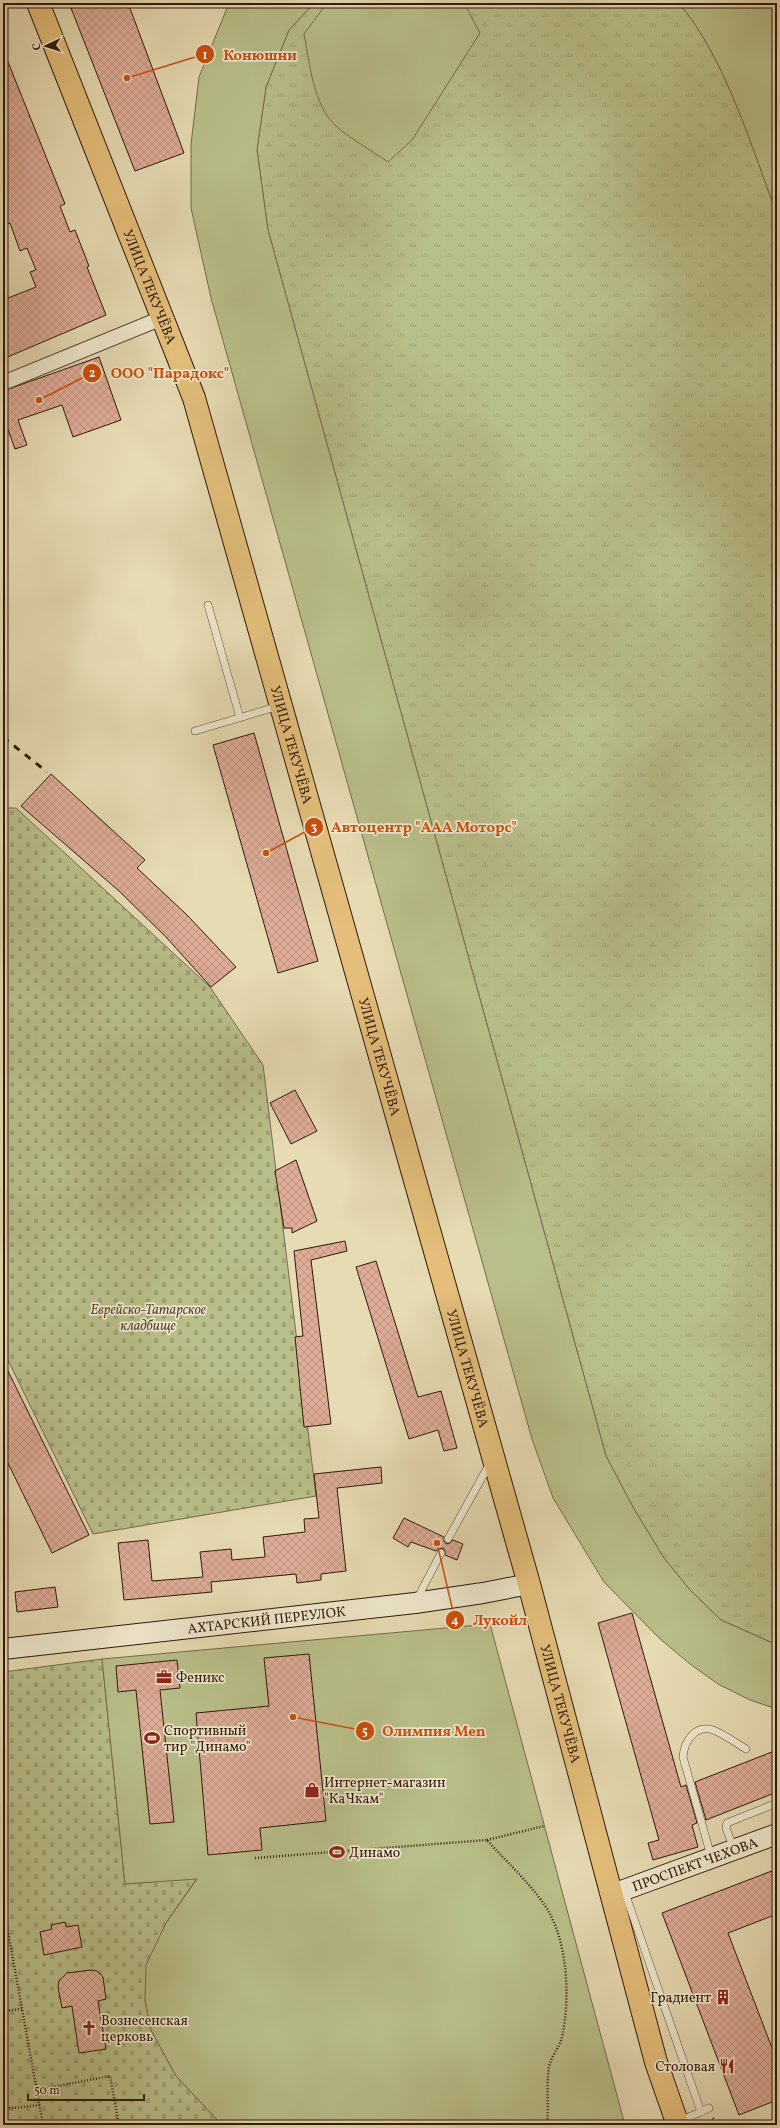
<svg xmlns="http://www.w3.org/2000/svg" width="780" height="2128" viewBox="0 0 780 2128" font-family="Vollkorn,serif">
	<style>
		.grass { fill: url(#grass-tufts); stroke: #746c4a }
		.cemetery { fill: url(#cemetery-stones); stroke: #746c4a }
		.pitch { fill: #b9bf8a; stroke: #746c4a }
		.building { fill: url(#building-cross-hatch); stroke: #301809 }
		.lines { fill: none; stroke-linecap: round; stroke-linejoin: round }
		.lane-casing { stroke: #5e4934; stroke-width: 8 }
		.street-casing { stroke: #5e4934; stroke-width: 16 }
		.secondary-casing { stroke: #301809; stroke-width: 22 }
		.primary-casing { stroke: #301809; stroke-width: 24 }
		.path { stroke: #301809; stroke-width: 2.5; stroke-dasharray: 1 2; stroke-linecap: butt }
		.lane { stroke: #efe8ce; stroke-width: 7 }
		.street { stroke: #efe8ce; stroke-width: 14 }
		.secondary { stroke: #efe8ce; stroke-width: 20 }
		.primary { stroke: #e4be7a; stroke-width: 22 }
		.rail { stroke: #301809; stroke-width: 3; stroke-dasharray: 7 7; stroke-linecap: butt }
		.labels { text-anchor: middle; stroke-width: 3.5; stroke-linejoin: round; paint-order: stroke }
		.street-label { font-size: 14px; fill: #301809; stroke: #efe8ce }
		.park-label { font-size: 14px; font-style: italic; fill: #594a30; stroke: #efe8ce }
		.poi-label { font-size: 14px; fill: #301809; stroke: #efe8ce; text-anchor: start }
		.leader { fill: none; stroke: #cc4f0c; stroke-width: 1.5 }
		.callout-dot { fill: #cc4f0c; stroke: #efe8ce; stroke-width: 1.5 }
		.mark-label { font-size: 12px; text-anchor: middle; font-weight: bold; fill: #fff }
		.callout-label { font-size: 15px; text-anchor: middle; font-weight: bold; fill: #cc4f0c; stroke: #efe8ce; stroke-width: 3.5; stroke-linejoin: round; paint-order: stroke }
	</style>
	<defs>
		<pattern id="grass-tufts" width="24" height="20" patternUnits="userSpaceOnUse"><rect width="24" height="20" fill="#b9bf8a"/><path d="M3 7l-1-3M5 7V3M7 7l1-3M15 17l-1-3M17 17v-4M19 17l1-3" fill="none" stroke="#9fa376"/></pattern>
		<pattern id="cemetery-stones" width="16" height="16" patternUnits="userSpaceOnUse"><rect width="16" height="16" fill="#b9bf8a"/><path d="M2 7V4a2 2 0 0 1 4 0v3zM10 15v-3a2 2 0 0 1 4 0v3z" fill="#9fa376"/></pattern>
		<pattern id="building-cross-hatch" width="8" height="8" patternUnits="userSpaceOnUse"><rect width="8" height="8" fill="#deac97"/><path d="M0 0l8 8M0 8l8-8" fill="none" stroke="#bf9381"/></pattern>
	</defs>
	<rect width="100%" height="100%" fill="#e7dbb3"/>
	<filter id="stains"><feTurbulence type="fractalNoise" baseFrequency=".005" numOctaves="4"/><feColorMatrix values="0 0 0 0 .2 0 0 0 0 .09 0 0 0 0 .02 0 0 0 .5 -.17"/></filter>
	<radialGradient id="worn" r=".72"><stop offset=".6" stop-color="#630" stop-opacity="0"/><stop offset="1" stop-color="#630" stop-opacity=".3"/></radialGradient>
	<path class="grass" d="M 314,3 L 679,3 C 726,59 751,146 777,214 L 777,1645 L 721,1620 L 690,1590 L 664,1558 L 634,1509 L 606,1456 L 268,230 L 257,150 L 266,87 L 289,30 Z"/>
	<path class="cemetery" d="M 3,808 L 16,808 L 210,987 L 263,1065 L 316,1496 L 93,1534 L 3,1350 Z
		M 102,1659 L 125,1884 L 197,1878 L 166,1923 L 145,2000 L 151,2030 L 176,2076 L 222,2125 L 3,2125 L 3,1672 Z"/>
	<path class="pitch" d="M 229,3 L 314,3 L 289,30 L 266,87 L 257,150 L 268,230 L 606,1456 L 634,1509 L 664,1558 L 690,1590 L 721,1620 L 777,1645 L 777,1709 L 750,1700 L 718,1684 L 690,1664 L 659,1638 L 604,1582 L 553,1498 L 532,1439 L 211,298 L 191,208 L 191,144 L 199,77 Z
		M 327,3 L 464,3 L 480,33 L 412,140 L 388,162 C 371,150 352,140 336,126 C 313,105 310,64 304,34 Z
		M 679,3 L 777,3 L 777,214 C 751,146 726,59 679,3 Z
		M 490,1624 L 625,2125 L 222,2125 L 176,2076 L 151,2030 L 145,2000 L 146,1965 L 166,1923 L 197,1879 L 125,1884 L 102,1659 Z"/>
	<path class="building" d="M 69,3 L 128,3 L 184,153 L 135,171 Z
		M 4,52 L 65,204 L 60,206 L 70,232 L 75,230 L 89,266 L 87,267 L 106,315 L 3,359 L 3,300 L 36,287 L 30,272 L 36,270 L 27,248 L 20,251 L 10,223 L 3,226 Z
		M 99,357 L 121,420 L 73,437 L 62,405 L 18,420 L 27,445 L 15,449 L 3,416 L 3,391 Z
		M 254,733 L 318,961 L 278,973 L 213,745 Z
		M 51,774 L 145,860 L 137,868 L 187,915 L 236,967 L 211,987 L 166,937 L 119,891 L 21,806 Z
		M 295,1090 L 317,1131 L 291,1144 L 270,1103 Z
		M 296,1160 L 317,1221 L 292,1233 L 292,1228 L 284,1228 L 275,1171 Z
		M 345,1241 L 347,1251 L 311,1260 L 331,1424 L 304,1427 L 295,1337 L 303,1336 L 294,1251 Z
		M 376,1261 L 418,1397 L 441,1391 L 457,1448 L 444,1451 L 438,1430 L 409,1439 L 356,1267 Z
		M 3,1361 L 89,1535 L 52,1553 L 3,1453 Z
		M 381,1467 L 382,1483 L 337,1488 L 346,1571 L 321,1574 L 321,1580 L 297,1583 L 296,1574 L 211,1582 L 212,1592 L 124,1600 L 118,1543 L 148,1540 L 152,1581 L 203,1577 L 200,1552 L 231,1549 L 232,1560 L 265,1557 L 263,1537 L 305,1532 L 304,1519 L 319,1518 L 314,1474 Z
		M 404,1518 L 444,1537 L 444,1541 L 446,1544 L 450,1543 L 453,1540 L 463,1544 L 457,1560 L 445,1555 L 445,1551 L 443,1548 L 439,1549 L 436,1551 L 411,1542 L 408,1547 L 393,1538 Z
		M 55,1587 L 58,1607 L 17,1612 L 15,1592 Z
		M 632,1613 L 681,1787 L 686,1785 L 697,1823 L 692,1825 L 698,1847 L 653,1860 L 648,1843 L 659,1840 L 598,1623 Z
		M 309,1654 L 326,1821 L 260,1828 L 262,1850 L 208,1855 L 196,1713 L 269,1706 L 264,1658 Z
		M 177,1660 L 180,1688 L 160,1690 L 174,1822 L 150,1824 L 136,1690 L 118,1692 L 116,1666 Z
		M 777,1750 L 777,1792 L 706,1820 L 695,1782 Z
		M 777,1869 L 777,1914 L 728,1933 L 777,2061 L 777,2100 L 739,2115 L 662,1913 Z
		M 65,1922 L 66,1927 L 78,1925 L 82,1947 L 44,1955 L 40,1932 L 52,1929 L 51,1925 Z
		M 91,1970 L 97,1971 L 103,1977 L 106,1999 L 98,2001 L 106,2049 L 79,2053 L 72,2006 L 62,2008 L 58,1987 L 59,1981 L 67,1973 Z"/>
	<g class="lines">
		<defs>
			<path id="lane" d="M 208,605 L 240,718
				M 195,731 L 279,706
				M 448,1539 L 490,1463
				M 417,1599 L 441,1553
				M 734,1849 L 726,1828 L 727,1823 L 777,1803
				M 711,1856 L 683,1757 C 684,1742 695,1724 713,1730 C 724,1734 736,1743 746,1749
				M 624,1890 L 701,2112 L 709,2108
				M 679,2121 L 701,2112"/>
			<path id="street" d="M 3,383 L 162,318"/>
			<g id="secondary">
				<path id="s1" d="M 3,1649 L 415,1603 L 483,1593 L 529,1584"/>
				<path id="s2" d="M 613,1894 L 777,1834"/>
			</g>
			<g id="primary">
				<path id="s3" d="M 38,3 L 194,398 L 529,1584 L 656,2062 L 678,2125"/>
			</g>
		</defs>
		<use href="#lane" class="lane-casing"/>
		<use href="#street" class="street-casing"/>
		<use href="#secondary" class="secondary-casing"/>
		<use href="#primary" class="primary-casing"/>
		<path class="path" d="M 487,1840 L 544,1826
			M 255,1858 L 487,1840 C 508,1864 535,1887 550,1914 C 568,1948 570,2000 562,2037 C 560,2047 551,2056 549,2067 C 546,2086 549,2106 547,2125
			M 3,1904 L 43,2125
			M 3,2011 L 22,2009
			M 37,2090 L 110,2076 L 119,2125
			M 3,2109 L 40,2105
			M 713,2118 L 716,2125"/>
		<use href="#lane" class="lane"/>
		<use href="#street" class="street"/>
		<use href="#secondary" class="secondary"/>
		<use href="#primary" class="primary"/>
		<path class="rail" d="M 3,737 L 47,772"/>
	</g>
	<defs>
		<symbol id="office-bare" viewBox="-9 -9 18 18"><path d="M-6-3h4V-5.5h4V-3h4V5H-6ZM-1-4.5V-3h2v-1.5ZM-6 0V1H6V0Z" fill="#8f2418" stroke="#efe8ce" stroke-width="2.5" paint-order="stroke"/></symbol>
		<symbol id="stadium-bare" viewBox="-9 -9 18 18"><path d="M0-5a6.5 5 0 1 0 0 10a6.5 5 0 1 0 0-10ZM-3.5-1.8h7v3.6h-7Z" fill="#8f2418" stroke="#efe8ce" stroke-width="2.5" paint-order="stroke"/></symbol>
		<symbol id="shop-bare" viewBox="-9 -9 18 18"><path d="M-5-2.5h2.3a2.7 3.5 0 0 1 5.4 0H5L5.5 6h-11ZM-1.5-2.5h3a1.5 2.3 0 0 0-3 0Z" fill="#8f2418" stroke="#efe8ce" stroke-width="2.5" paint-order="stroke"/></symbol>
		<symbol id="building-bare" viewBox="-9 -9 18 18"><path d="M-4-6H4V6H1V3H-1V6H-4ZM-2.5-4.3h1.7v1.8h-1.7ZM.8-4.3h1.7v1.8H.8ZM-2.5-1h1.7V.8h-1.7ZM.8-1h1.7V.8H.8Z" fill="#8f2418" stroke="#efe8ce" stroke-width="2.5" paint-order="stroke"/></symbol>
		<symbol id="church-bare" viewBox="-9 -9 18 18"><path d="M-1.2-6h2.4v3.5h3.3v2.4h-3.3V6h-2.4V-.1h-3.3v-2.4h3.3Z" fill="#8f2418" stroke="#efe8ce" stroke-width="2.5" paint-order="stroke"/></symbol>
		<symbol id="restaurant-bare" viewBox="-9 -9 18 18"><path d="M-5-6h1v4h1v-4h1v4h1v-4h1v5L-1.5 .5V6h-2V.5L-5-1ZM5-6V6H3V1.5H1.5Q1.5-4 5-6Z" fill="#8f2418" stroke="#efe8ce" stroke-width="2.5" paint-order="stroke"/></symbol>
	</defs>
	<g fill-rule="evenodd">
		<use href="#office-bare" x="153" y="1666" width="22" height="22"/>
		<use href="#stadium-bare" x="141" y="1727" width="22" height="22"/>
		<use href="#shop-bare" x="301" y="1779" width="22" height="22"/>
		<use href="#stadium-bare" x="326" y="1841" width="22" height="22"/>
		<use href="#building-bare" x="712" y="1986" width="22" height="22"/>
		<use href="#church-bare" x="78" y="2017" width="22" height="22"/>
		<use href="#restaurant-bare" x="716" y="2055" width="22" height="22"/>
	</g>
	<g class="labels">
		<g class="street-label">
			<text dy="5" stroke="none"><textPath href="#s3" startOffset="305">УЛИЦА ТЕКУЧЁВА</textPath></text>
			<text dy="5" stroke="none"><textPath href="#s3" startOffset="785">УЛИЦА ТЕКУЧЁВА</textPath></text>
			<text dy="5" stroke="none"><textPath href="#s3" startOffset="1109">УЛИЦА ТЕКУЧЁВА</textPath></text>
			<text dy="5" stroke="none"><textPath href="#s3" startOffset="1433">УЛИЦА ТЕКУЧЁВА</textPath></text>
			<text dy="5" stroke="none"><textPath href="#s1" startOffset="265">АХТАРСКИЙ ПЕРЕУЛОК</textPath></text>
			<text dy="5" stroke="none"><textPath href="#s3" startOffset="1781">УЛИЦА ТЕКУЧЁВА</textPath></text>
			<text dy="5" stroke="none"><textPath href="#s2" startOffset="87">ПРОСПЕКТ ЧЕХОВА</textPath></text>
		</g>
		<g class="park-label">
			<text x="148" y="1314">Еврейско-Татарское<tspan x="148" dy="16">кладбище</tspan></text>
		</g>
		<g class="poi-label">
			<text x="176" y="1682">Феникс</text>
			<text x="164" y="1735">Спортивный<tspan x="164" dy="16">тир "Динамо"</tspan></text>
			<text x="324" y="1787">Интернет-магазин<tspan x="324" dy="16">"КаЧкам"</tspan></text>
			<text x="349" y="1857">Динамо</text>
			<text x="711" y="2002" text-anchor="end">Градиент</text>
			<text x="101" y="2025">Вознесенская<tspan x="101" dy="16">церковь</tspan></text>
			<text x="715" y="2071" text-anchor="end">Столовая</text>
		</g>
	</g>
	<path class="leader" d="M127 78L205 54M39 400L92 373M266 853L314 827M437 1543L455 1620M293 1717L365 1731"/>
	<g class="callout-dot">
		<circle cx="127" cy="78" r="4"/>
		<circle cx="39" cy="400" r="4"/>
		<circle cx="266" cy="853" r="4"/>
		<circle cx="437" cy="1543" r="4"/>
		<circle cx="293" cy="1717" r="4"/>
		<circle cx="205" cy="54" r="10"/>
		<circle cx="92" cy="373" r="10"/>
		<circle cx="314" cy="827" r="10"/>
		<circle cx="455" cy="1620" r="10"/>
		<circle cx="365" cy="1731" r="10"/>
	</g>
	<g class="mark-label">
		<text x="205" y="59">1</text>
		<text x="92" y="377">2</text>
		<text x="314" y="831">3</text>
		<text x="455" y="1624">4</text>
		<text x="365" y="1735">5</text>
	</g>
	<g class="callout-label">
		<text x="260" y="60">Конюшни</text>
		<text x="170" y="378">ООО "Парадокс"</text>
		<text x="424" y="832">Автоцентр "ААА Моторс"</text>
		<text x="500" y="1625">Лукойл</text>
		<text x="434" y="1736">Олимпия Men</text>
	</g>
	<rect width="780" height="2128" fill="none" stroke="#e7dbb3" stroke-width="16"/>
	<rect x="4" y="4" width="772" height="2120" fill="none" stroke="#301809" stroke-width="2"/>
	<rect x="8" y="8" width="764" height="2112" fill="none" stroke="#301809"/>
	<g transform="translate(46 46) rotate(266)" stroke="#efe8ce" stroke-width="3" paint-order="stroke">
	<path d="M0-3L7 15L0 10L-7 15Z" fill="#301809"/>
	<text y="-6" font-size="11" font-weight="bold" text-anchor="middle" fill="#301809">С</text>
	</g>
	<path d="M28 2094v6h116v-6" fill="none" stroke="#301809" stroke-width="2"/>
	<text x="34" y="2094" font-size="12" fill="#301809" stroke="#efe8ce" stroke-width="3" paint-order="stroke">50 m</text>
	<rect width="100%" height="100%" filter="url(#stains)"/>
	<rect width="100%" height="100%" fill="url(#worn)"/>
</svg>
